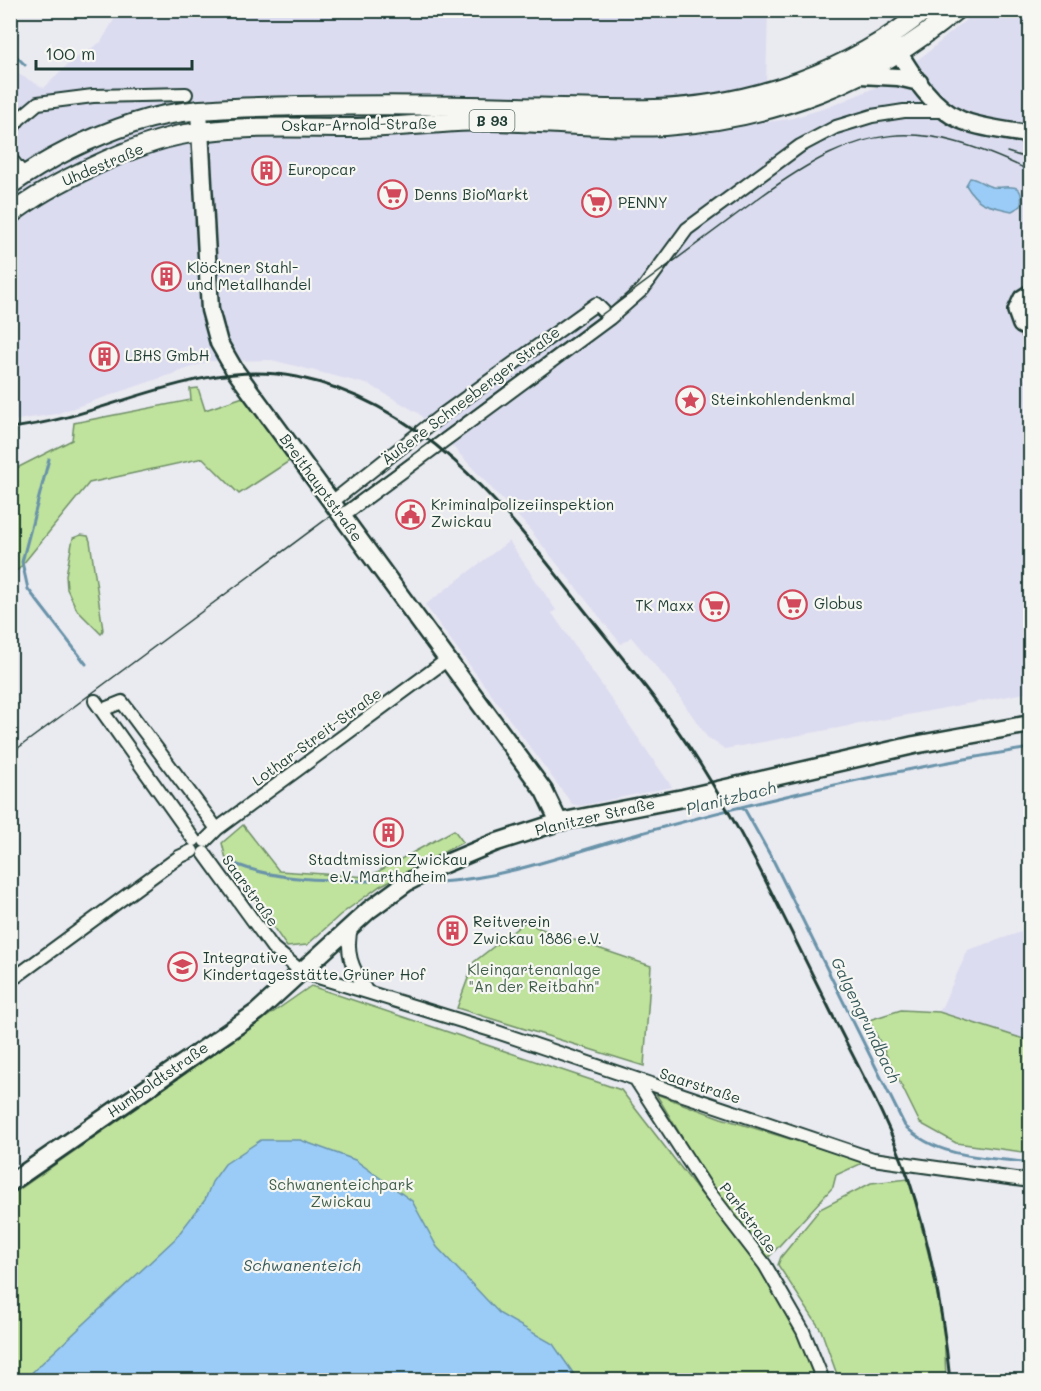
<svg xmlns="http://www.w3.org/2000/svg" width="1041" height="1391" viewBox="0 0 1041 1391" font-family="Mali,sans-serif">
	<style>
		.built { fill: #dcdcf0 }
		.green { fill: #bfe29c; stroke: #6f9068; stroke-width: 1.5 }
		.water { fill: #9bccf7; stroke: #6993a9; stroke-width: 1.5 }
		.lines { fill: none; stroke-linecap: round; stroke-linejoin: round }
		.stream { stroke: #6993a9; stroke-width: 3 }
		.minor-casing { stroke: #1f3d34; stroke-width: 16 }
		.tertiary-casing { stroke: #1f3d34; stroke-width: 20 }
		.secondary-casing { stroke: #1f3d34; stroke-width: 21 }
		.primary-casing { stroke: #1f3d34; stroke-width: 22 }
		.minor { stroke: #f6f6f2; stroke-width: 12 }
		.tertiary { stroke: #f6f6f2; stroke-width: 15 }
		.secondary { stroke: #f6f6f2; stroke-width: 16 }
		.primary { stroke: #f6f6f2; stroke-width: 18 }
		.tram { stroke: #1f3d34; stroke-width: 1.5 }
		.rail { stroke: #1f3d34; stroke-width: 3 }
		.labels { text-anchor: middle; stroke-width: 4.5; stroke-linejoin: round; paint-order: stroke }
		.shield { fill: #f6f6f2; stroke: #60746d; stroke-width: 1.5 }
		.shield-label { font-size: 14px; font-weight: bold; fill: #1f3d34 }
		.street-label { font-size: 15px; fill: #1f3d34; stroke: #f6f6f2 }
		.poi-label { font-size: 15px; fill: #1f3d34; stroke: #f6f6f2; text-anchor: start }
		.park-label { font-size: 15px; fill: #3f5e49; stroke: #f6f6f2 }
		.water-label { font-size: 16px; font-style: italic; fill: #385a5b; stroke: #f6f6f2 }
	</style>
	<rect width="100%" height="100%" fill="#eaeaf1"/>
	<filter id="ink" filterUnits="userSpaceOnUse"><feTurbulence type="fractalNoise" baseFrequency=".0167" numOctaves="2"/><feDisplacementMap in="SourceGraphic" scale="12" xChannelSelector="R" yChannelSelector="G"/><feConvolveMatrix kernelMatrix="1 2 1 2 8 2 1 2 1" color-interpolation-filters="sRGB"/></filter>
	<g filter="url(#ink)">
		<path class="built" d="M 119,11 L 768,11 L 765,122 L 789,119 L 829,107 L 886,83 L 928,52 L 976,11 L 987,11 L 989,15 L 1003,11 L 1030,11 L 1030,712 L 1028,712 L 1025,693 L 725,749 L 707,737 L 669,682 L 631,637 L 621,644 L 526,525 L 452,446 L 418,413 L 370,385 L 272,360 L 210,361 L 56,414 L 11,421 L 11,70 L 44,88 L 70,62 L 101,42 Z
			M 509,541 L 556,610 L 552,613 L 672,787 L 580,806 L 572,804 L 425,605 Z
			M 1030,929 L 1030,1041 L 939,1013 L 968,950 Z"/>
		<path class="green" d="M 198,388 L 205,410 L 252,394 L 297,456 L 239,494 L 203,458 L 89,483 L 18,570 L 11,571 L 11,471 L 72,440 L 74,423 L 191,400 L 190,389 Z
			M 81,535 L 88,536 L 90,541 L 103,630 L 101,634 L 77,610 L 67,589 L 66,575 L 73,538 Z
			M 243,825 L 279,871 L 368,877 L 454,830 L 463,842 L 380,886 L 340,915 L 307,945 L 287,947 L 226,859 L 222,843 Z
			M 529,919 L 536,927 L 651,966 L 644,1066 L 457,1008 L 474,962 Z
			M 311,986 L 621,1090 L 763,1274 L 799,1329 L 821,1380 L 11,1380 L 10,1196 Z
			M 901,1010 L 939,1012 L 1030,1041 L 1030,1153 L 956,1143 L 920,1123 L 869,1020 Z
			M 656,1094 L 721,1118 L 865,1162 L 836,1175 L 833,1187 L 767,1259 L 710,1184 Z
			M 909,1179 L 931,1264 L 944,1329 L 946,1380 L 839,1380 L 821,1330 L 778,1265 L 781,1257 L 820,1209 L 871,1183 Z"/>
		<path class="water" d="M 970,178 C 979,179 985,186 993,187 C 1007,189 1025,179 1021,206 L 1012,211 C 988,205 979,207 966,185 Z
			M 261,1140 L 300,1140 L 355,1160 L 412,1201 L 437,1247 L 500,1314 L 553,1344 L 578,1380 L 24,1380 L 175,1239 L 205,1200 L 212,1182 L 225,1164 Z"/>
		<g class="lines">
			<path class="stream" d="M 10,50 L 25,65
				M 49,459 L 22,562 L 28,589 L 86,664
				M 741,808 L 745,810 L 774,862 L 905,1126 C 938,1159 988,1157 1030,1163
				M 235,864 C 279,881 324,880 371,881
				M 440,882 C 511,878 587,847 656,829 C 780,795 904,768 1030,748"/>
			<defs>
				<path id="minor" d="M 10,131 L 19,119 L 38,103 L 93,96 L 186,94
					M 10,158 L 24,175
					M 332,502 L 442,415 L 596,304 L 610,318
					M 342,516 L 610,318 L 643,289 L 687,229 L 800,146 L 836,127 L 872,116 L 904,111 L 945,111
					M 95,701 L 194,840
					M 102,710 L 122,702 L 217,829
					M 205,841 L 217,829 L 448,659
					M 204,853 L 273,948 L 302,972 L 494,1031 L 873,1159 L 1030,1181
					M 352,924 C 344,952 352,968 367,992
					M 10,981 L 179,857 L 192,851
					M 636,1080 L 706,1188 L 765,1265 L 803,1331 L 823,1380"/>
				<path id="tertiary" d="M 1030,293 L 1022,298 L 1016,311 L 1021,325 L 1030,330"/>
				<path id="secondary" d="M 891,40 C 909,69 929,107 961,120 C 982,129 1008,130 1030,135
					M 860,75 L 898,77 L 919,82
					M 199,111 L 210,310 L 219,343 L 234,369 L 544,791 L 559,822
					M 10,1183 L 257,1012 L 369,910 L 406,883 L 437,867 L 494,843 L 559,822 L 683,798 L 914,745 L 1030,724"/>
				<path id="primary" d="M 10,185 C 47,159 91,137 134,123 C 186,106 242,108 296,106 C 370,105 443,105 516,107 C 562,108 609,110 655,109 C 752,106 850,72 925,10
					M 10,215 C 49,184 137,142 186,134 C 241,125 296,128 351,128 C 397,128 444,121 490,121 C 548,122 607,129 665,126 C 777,118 870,82 956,10"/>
			</defs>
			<use href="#minor" class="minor-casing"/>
			<use href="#tertiary" class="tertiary-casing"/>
			<use href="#secondary" class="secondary-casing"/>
			<use href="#primary" class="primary-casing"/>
			<use href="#minor" class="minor"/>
			<use href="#tertiary" class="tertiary"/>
			<use href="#secondary" class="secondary"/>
			<use href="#primary" class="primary"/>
			<path class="tram" d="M 1007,152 L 1030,159
				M 10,754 L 760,197 C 862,123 916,116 1030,171"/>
			<path class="rail" d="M 10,428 C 107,418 197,357 297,377 C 422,403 500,502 574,597 C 617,652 663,705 700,764 C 748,840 786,922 826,1002 C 854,1060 887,1116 908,1177 C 930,1242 943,1312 950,1380"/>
		</g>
	</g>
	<defs>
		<symbol id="building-ring" viewBox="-11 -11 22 22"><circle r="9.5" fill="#f6f6f2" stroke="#d1495b" stroke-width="1.5"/><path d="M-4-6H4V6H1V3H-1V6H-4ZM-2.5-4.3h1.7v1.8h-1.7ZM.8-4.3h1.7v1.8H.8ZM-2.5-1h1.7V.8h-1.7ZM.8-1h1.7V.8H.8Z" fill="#d1495b"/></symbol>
		<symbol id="supermarket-ring" viewBox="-11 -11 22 22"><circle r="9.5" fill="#f6f6f2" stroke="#d1495b" stroke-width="1.5"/><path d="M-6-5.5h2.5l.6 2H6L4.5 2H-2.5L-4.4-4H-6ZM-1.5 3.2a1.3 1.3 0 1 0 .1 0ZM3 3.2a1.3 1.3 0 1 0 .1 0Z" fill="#d1495b"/></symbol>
		<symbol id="sight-ring" viewBox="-11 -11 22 22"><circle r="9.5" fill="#f6f6f2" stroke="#d1495b" stroke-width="1.5"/><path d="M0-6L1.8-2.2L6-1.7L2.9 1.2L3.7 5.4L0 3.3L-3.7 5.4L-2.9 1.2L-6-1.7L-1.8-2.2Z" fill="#d1495b"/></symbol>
		<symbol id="civic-ring" viewBox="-11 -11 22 22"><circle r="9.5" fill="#f6f6f2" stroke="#d1495b" stroke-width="1.5"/><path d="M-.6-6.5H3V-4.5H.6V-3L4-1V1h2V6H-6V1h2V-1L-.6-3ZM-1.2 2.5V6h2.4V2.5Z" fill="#d1495b"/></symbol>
		<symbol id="school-ring" viewBox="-11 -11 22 22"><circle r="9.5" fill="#f6f6f2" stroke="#d1495b" stroke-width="1.5"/><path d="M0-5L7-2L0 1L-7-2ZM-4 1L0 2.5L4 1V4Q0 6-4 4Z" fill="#d1495b"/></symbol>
	</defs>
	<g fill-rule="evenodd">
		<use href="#building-ring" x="250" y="154" width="33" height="33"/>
		<use href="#supermarket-ring" x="376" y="178" width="33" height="33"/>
		<use href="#supermarket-ring" x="580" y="186" width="33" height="33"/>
		<use href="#building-ring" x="150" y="260" width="33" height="33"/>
		<use href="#building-ring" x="88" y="340" width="33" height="33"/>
		<use href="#sight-ring" x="674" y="384" width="33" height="33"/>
		<use href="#civic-ring" x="394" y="498" width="33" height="33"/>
		<use href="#supermarket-ring" x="776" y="588" width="33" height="33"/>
		<use href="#supermarket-ring" x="698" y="590" width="33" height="33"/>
		<use href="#building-ring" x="372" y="816" width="33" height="33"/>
		<use href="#building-ring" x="436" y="914" width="33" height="33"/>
		<use href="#school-ring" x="166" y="950" width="33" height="33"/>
	</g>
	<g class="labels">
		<rect class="shield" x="469.5" y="110" width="45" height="22" rx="4.5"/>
		<g class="shield-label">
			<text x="492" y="126">B 93</text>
		</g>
		<g class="street-label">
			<text transform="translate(359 125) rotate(-1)" y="5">Oskar-Arnold-Straße</text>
			<text transform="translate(103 165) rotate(-23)" y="5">Uhdestraße</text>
			<text transform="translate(471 396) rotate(-37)" y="5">Äußere Schneeberger Straße</text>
			<text transform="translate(321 488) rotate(54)" y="5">Breithauptstraße</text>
			<text transform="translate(317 737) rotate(-36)" y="5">Lothar-Streit-Straße</text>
			<text transform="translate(595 817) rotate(-13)" y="5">Planitzer Straße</text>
			<text transform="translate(250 891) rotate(54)" y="5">Saarstraße</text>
			<text transform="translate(158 1080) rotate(-35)" y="5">Humboldtstraße</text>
			<text transform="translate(700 1086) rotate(18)" y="5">Saarstraße</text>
			<text transform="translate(748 1218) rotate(53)" y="5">Parkstraße</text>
		</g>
		<g class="poi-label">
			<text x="288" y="175">Europcar</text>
			<text x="414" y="200">Denns BioMarkt</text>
			<text x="618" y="208">PENNY</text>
			<text x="187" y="273">Klöckner Stahl-<tspan x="187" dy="17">und Metallhandel</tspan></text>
			<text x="125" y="361">LBHS GmbH</text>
			<text x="711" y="405">Steinkohlendenkmal</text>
			<text x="431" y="510">Kriminalpolizeiinspektion<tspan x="431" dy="17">Zwickau</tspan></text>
			<text x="814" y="609">Globus</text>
			<text x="694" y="611" text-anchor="end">TK Maxx</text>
			<text x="388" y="865" text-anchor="middle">Stadtmission Zwickau<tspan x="388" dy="17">e.V. Marthaheim</tspan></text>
			<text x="473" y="927">Reitverein<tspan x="473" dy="17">Zwickau 1886 e.V.</tspan></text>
			<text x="203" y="963">Integrative<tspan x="203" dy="17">Kindertagesstätte Grüner Hof</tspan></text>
		</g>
		<g class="park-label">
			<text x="534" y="975">Kleingartenanlage<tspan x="534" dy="17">"An der Reitbahn"</tspan></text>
			<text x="341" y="1190">Schwanenteichpark<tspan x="341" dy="17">Zwickau</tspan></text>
		</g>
		<g class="water-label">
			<text transform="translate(731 798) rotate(-14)" y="6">Planitzbach</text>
			<text transform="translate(866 1020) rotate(64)" y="6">Galgengrundbach</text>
			<text x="302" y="1271">Schwanenteich</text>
		</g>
	</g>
	<rect width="1041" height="1391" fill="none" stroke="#f6f6f2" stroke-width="36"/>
	<rect x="18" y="18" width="1005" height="1355" fill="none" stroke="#1f3d34" stroke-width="2" filter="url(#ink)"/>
	<path d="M36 60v9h156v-9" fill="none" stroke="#1f3d34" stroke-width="3"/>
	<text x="45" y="60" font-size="18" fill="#1f3d34" stroke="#f6f6f2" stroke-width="4.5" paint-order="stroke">100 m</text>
</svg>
